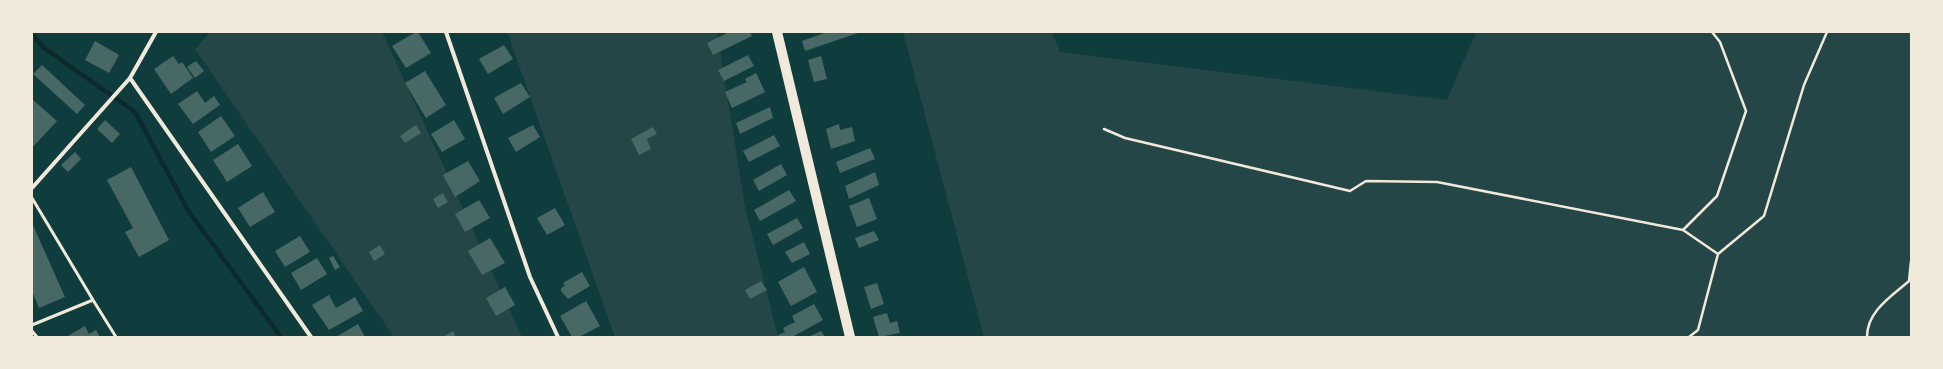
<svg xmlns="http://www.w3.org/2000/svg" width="1943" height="369" viewBox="0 0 1943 369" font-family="'Asap Condensed',sans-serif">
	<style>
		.green { fill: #244646 }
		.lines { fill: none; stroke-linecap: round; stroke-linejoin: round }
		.stream { stroke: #0a2a2b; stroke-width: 4.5 }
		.building { fill: #486865 }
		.path { stroke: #f1e9da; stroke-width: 2.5 }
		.service { stroke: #f1e9da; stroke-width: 3 }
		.minor { stroke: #f1e9da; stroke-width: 4 }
		.primary { stroke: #f1e9da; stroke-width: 10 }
	</style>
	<rect width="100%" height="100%" fill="#0f3d3e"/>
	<path class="green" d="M 210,32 L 382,32 L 522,337 L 394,337 L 195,49 Z
		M 507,32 L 717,32 L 745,207 L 778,337 L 615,337 Z
		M 903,32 L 1052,32 L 1060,52 L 1447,100 L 1476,32 L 1911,32 L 1911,337 L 984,337 Z"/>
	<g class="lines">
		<path class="stream" d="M 32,34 L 44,48 L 135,112 L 189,212 L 281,337"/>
	</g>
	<path class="building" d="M 416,32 L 418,32 L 431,53 L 406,68 L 392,46 Z
		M 729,32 L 750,32 L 752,36 L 713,55 L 707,43 Z
		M 827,32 L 861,32 L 805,51 L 802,41 Z
		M 95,41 L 119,55 L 109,73 L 85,60 Z
		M 504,45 L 513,59 L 488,74 L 479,59 Z
		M 748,55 L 754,66 L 724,81 L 718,70 Z
		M 173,56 L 179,64 L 182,62 L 193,78 L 171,94 L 154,69 Z
		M 821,56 L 827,79 L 814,82 L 808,60 Z
		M 196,61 L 204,71 L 195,78 L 187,67 Z
		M 42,65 L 85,105 L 77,114 L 33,74 Z
		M 425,71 L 446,105 L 426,118 L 405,83 Z
		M 756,73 L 765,92 L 732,108 L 725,92 L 747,82 L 745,79 Z
		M 521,83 L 530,97 L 503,114 L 494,98 Z
		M 197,91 L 205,103 L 214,96 L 220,105 L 193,124 L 178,104 Z
		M 32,99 L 57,121 L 32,148 Z
		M 770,107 L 773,118 L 740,134 L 736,123 Z
		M 221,116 L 235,136 L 211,152 L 198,132 Z
		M 105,120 L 120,134 L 112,143 L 97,129 Z
		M 454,120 L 465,139 L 442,152 L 431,134 Z
		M 839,124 L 840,130 L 852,127 L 855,141 L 831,149 L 826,129 Z
		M 416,125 L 421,133 L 405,143 L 400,136 Z
		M 533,125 L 540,137 L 516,152 L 508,138 Z
		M 653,127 L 657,134 L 647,139 L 651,149 L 639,155 L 631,139 Z
		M 774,135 L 780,146 L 749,162 L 743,151 Z
		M 238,144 L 252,166 L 227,182 L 213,160 Z
		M 870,148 L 875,159 L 840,173 L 836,162 Z
		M 75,152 L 81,159 L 68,172 L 61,165 Z
		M 468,161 L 480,181 L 455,197 L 443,175 Z
		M 781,164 L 787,175 L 759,191 L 753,180 Z
		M 131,167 L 169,240 L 139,257 L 125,232 L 133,228 L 107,180 Z
		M 875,172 L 879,185 L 849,199 L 845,186 Z
		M 789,190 L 796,201 L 760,221 L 754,210 Z
		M 263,192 L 275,212 L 250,227 L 238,208 Z
		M 443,193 L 448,202 L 438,208 L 433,199 Z
		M 869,198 L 877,219 L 857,227 L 849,206 Z
		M 479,200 L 490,218 L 465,232 L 455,214 Z
		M 555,208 L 565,225 L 547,235 L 537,218 Z
		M 797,218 L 803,228 L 773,245 L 767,234 Z
		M 32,223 L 65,297 L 39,308 L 32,291 Z
		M 874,231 L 879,240 L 859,248 L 855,238 Z
		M 300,236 L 310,252 L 285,267 L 275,251 Z
		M 490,238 L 505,263 L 482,275 L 468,251 Z
		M 804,242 L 810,254 L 792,263 L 785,252 Z
		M 380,245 L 385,254 L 374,261 L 369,252 Z
		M 333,256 L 340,267 L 335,270 L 329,258 Z
		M 317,258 L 327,274 L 301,290 L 291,273 Z
		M 804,267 L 817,292 L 791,306 L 778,282 Z
		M 582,272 L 590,286 L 568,299 L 561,291 L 561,288 L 565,286 L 563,283 Z
		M 761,281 L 767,290 L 750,299 L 745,290 Z
		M 877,283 L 884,304 L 871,309 L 864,287 Z
		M 505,287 L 515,305 L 496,316 L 486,298 Z
		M 329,295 L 336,308 L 355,297 L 363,311 L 329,330 L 312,305 Z
		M 586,301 L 600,326 L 579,337 L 572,337 L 560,316 Z
		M 814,304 L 823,320 L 792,337 L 774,337 L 785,332 L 783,328 L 795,322 L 792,316 Z
		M 887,313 L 890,323 L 897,321 L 900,333 L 879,337 L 873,317 Z
		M 358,324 L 365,337 L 336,337 Z
		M 85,326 L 89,334 L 96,330 L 100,337 L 66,337 Z
		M 453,331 L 456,337 L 443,337 Z
		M 821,331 L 825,337 L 808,337 Z"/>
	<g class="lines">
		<path class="path" d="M 1104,129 L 1125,138 L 1350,191 L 1366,181 L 1437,182 L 1683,230 L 1718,254
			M 1683,230 L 1717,196 L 1746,111 L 1720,42 L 1712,32
			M 1689,337 L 1698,330 L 1718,254 L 1764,216 L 1804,85 L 1827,32
			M 1867,337 C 1867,311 1892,296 1909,281 L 1911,261"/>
		<path class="service" d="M 32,198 L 93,300 L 32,325
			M 93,300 L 116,337
			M 32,331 L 37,337"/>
		<path class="minor" d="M 446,32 L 530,277 L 558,337
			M 130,78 L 311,337
			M 32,188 L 130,78 L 156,32"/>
		<path class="primary" d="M 777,32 L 850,337"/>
	</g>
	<rect width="1943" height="369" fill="none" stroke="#f1e9da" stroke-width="66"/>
</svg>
